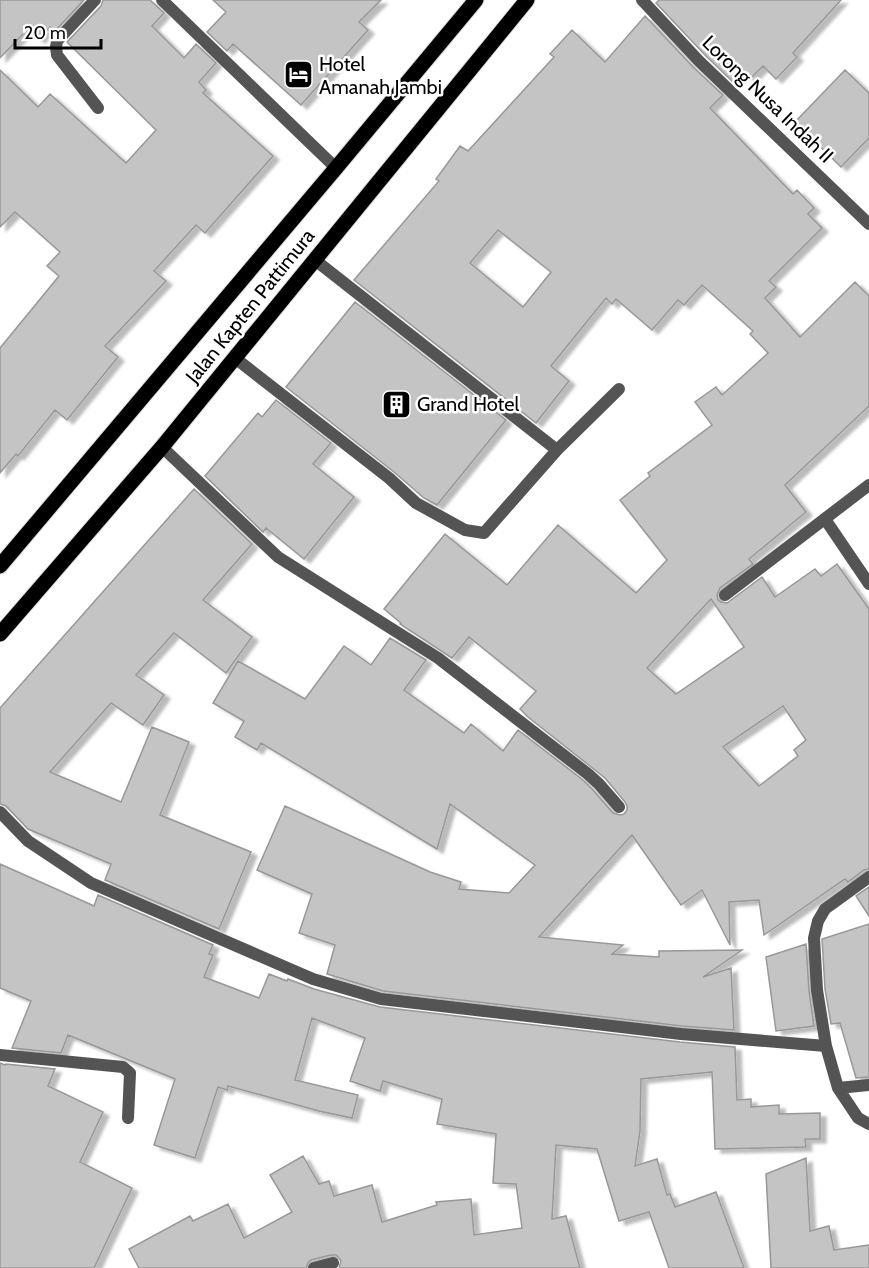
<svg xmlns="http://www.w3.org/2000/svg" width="869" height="1268" viewBox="0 0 869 1268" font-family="Cabin,sans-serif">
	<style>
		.building { fill: #c4c4c4; stroke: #989898; stroke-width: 1.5; fill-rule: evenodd; filter: url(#shadow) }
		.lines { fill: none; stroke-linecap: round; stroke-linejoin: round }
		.primary-casing { stroke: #dbdbdb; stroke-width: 17 }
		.lane { stroke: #545454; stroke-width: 12 }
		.street { stroke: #545454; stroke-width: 12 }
		.primary { stroke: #000; stroke-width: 15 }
		.labels { text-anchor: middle; stroke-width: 5; stroke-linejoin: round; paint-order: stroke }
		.poi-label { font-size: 20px; fill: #000; stroke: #fff; text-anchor: start }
		.street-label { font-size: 20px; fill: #000; stroke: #fff }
	</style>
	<defs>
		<filter id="shadow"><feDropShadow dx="6" dy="4" stdDeviation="1.5" flood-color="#0004"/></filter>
	</defs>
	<rect width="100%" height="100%" fill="#fff"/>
	<path class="building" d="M 0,0 L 84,0 L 55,31 L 50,27 L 39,39 L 28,29 L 0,58 Z
		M 103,0 L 150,0 L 164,13 L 152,26 L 184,58 L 196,44 L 216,63 L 199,82 L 206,90 L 203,93 L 273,156 L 205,233 L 196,225 L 154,271 L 166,281 L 105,346 L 118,357 L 67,420 L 55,410 L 18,456 L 16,454 L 0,473 L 0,348 L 59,276 L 47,266 L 60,252 L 15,212 L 0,227 L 0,70 L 38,107 L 50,94 L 126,163 L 156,130 L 67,42 L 101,6 Z
		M 213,0 L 381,0 L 359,22 L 368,30 L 301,105 L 233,44 L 227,51 L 207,32 L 226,12 Z
		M 659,0 L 841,0 L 793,53 L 797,57 L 776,79 L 763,66 L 750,79 L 744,73 L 734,83 L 705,55 L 656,3 Z
		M 645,16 L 693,67 L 723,95 L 710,108 L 793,194 L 797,190 L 814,208 L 808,214 L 822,228 L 769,281 L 776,287 L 765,298 L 800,337 L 855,282 L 869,296 L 869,406 L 785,485 L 806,512 L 749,559 L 753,564 L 720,588 L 717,595 L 718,600 L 721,602 L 727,603 L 762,577 L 775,597 L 815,569 L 821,576 L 837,564 L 869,609 L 869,869 L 864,870 L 848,882 L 845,879 L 764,935 L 759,900 L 729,902 L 730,945 L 702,890 L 681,905 L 632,835 L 539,937 L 623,945 L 612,954 L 659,957 L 659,951 L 742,950 L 703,977 L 731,968 L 734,1030 L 682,1026 L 383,991 L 327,974 L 335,945 L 299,933 L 312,894 L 257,870 L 285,806 L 430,872 L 461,882 L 459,889 L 509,893 L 535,865 L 450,804 L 437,849 L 261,743 L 257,750 L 235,737 L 244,721 L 213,703 L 238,661 L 305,699 L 344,646 L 371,665 L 390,638 L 426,660 L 404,690 L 464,733 L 471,724 L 503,751 L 518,730 L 583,780 L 593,790 L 613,813 L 620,815 L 624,814 L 627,810 L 627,806 L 625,802 L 605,778 L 528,717 L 520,709 L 536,691 L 469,637 L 452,658 L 400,624 L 401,623 L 384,609 L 445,534 L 507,585 L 558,525 L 636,593 L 667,560 L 620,500 L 650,476 L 648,473 L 712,425 L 695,402 L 716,387 L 722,395 L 768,353 L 750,334 L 753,331 L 702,285 L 684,305 L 678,300 L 652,330 L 616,299 L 612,304 L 606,298 L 551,366 L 569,381 L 536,423 L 354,280 L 439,181 L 436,179 L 460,146 L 468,151 L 554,57 L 550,54 L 572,30 L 605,62 ZM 498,230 L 551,272 L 523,307 L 470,263 ZM 711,599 L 744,647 L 676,694 L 647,668 ZM 783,706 L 806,740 L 794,750 L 798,756 L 759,786 L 723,747 Z
		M 845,70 L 869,93 L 869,138 L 841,167 L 795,122 Z
		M 355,302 L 506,420 L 437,505 L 424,498 L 394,472 L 286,387 Z
		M 276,400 L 331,443 L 313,464 L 354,497 L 304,559 L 266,528 L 263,532 L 205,476 L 258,413 L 262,417 Z
		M 194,489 L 252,544 L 203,600 L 252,637 L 226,673 L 174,633 L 136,675 L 164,695 L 143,725 L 111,703 L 50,772 L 121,802 L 152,727 L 189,742 L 160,815 L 251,852 L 219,929 L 105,880 L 111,864 L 28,829 L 6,806 L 0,804 L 0,708 Z
		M 0,864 L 94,906 L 98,895 L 213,945 L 209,954 L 213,955 L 204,977 L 259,998 L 269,974 L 287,981 L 288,979 L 314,989 L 380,1007 L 680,1042 L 735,1047 L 737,1100 L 751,1099 L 751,1107 L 779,1105 L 779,1114 L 820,1113 L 820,1139 L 805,1139 L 806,1147 L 715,1149 L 712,1072 L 641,1079 L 640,1131 L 635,1166 L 657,1159 L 667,1195 L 670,1194 L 675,1207 L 716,1192 L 744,1268 L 669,1268 L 649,1212 L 619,1221 L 597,1149 L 556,1145 L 552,1219 L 566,1216 L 580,1268 L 339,1268 L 341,1261 L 339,1258 L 336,1255 L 331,1255 L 311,1260 L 308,1263 L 306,1268 L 139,1268 L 129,1249 L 190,1216 L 193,1221 L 228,1204 L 244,1238 L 292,1212 L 270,1175 L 303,1156 L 319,1184 L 329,1181 L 334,1196 L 372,1185 L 382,1222 L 437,1205 L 436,1202 L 471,1199 L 474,1235 L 522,1228 L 516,1184 L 493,1183 L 496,1134 L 437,1124 L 442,1099 L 383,1081 L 380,1091 L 350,1081 L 365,1038 L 312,1018 L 295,1080 L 358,1095 L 352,1118 L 319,1111 L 228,1086 L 227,1090 L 218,1087 L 195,1158 L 154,1145 L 175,1079 L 68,1035 L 61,1053 L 12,1048 L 31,1001 L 0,988 Z
		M 869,887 L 869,916 L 856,896 Z
		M 869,924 L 869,1077 L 856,1078 L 840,1023 L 831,1024 L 825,989 L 822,939 Z
		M 806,944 L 809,991 L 814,1026 L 776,1031 L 766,957 Z
		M 0,1063 L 5,1065 L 6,1064 L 55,1069 L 48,1086 L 103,1112 L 80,1162 L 132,1188 L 94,1268 L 0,1268 Z
		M 806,1158 L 810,1231 L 829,1226 L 834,1250 L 869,1245 L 869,1268 L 771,1268 L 766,1174 Z"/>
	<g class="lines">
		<defs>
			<path id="primary" d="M 0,566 L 336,168 L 476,0
				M 0,634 L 162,447 L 527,0"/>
		</defs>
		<use href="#primary" class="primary-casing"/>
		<path class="lane" d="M 235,358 L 389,478 L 416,503 L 465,530 L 484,533 L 557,450 L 315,260
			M 557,450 L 619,389"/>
		<path class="street" d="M 95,0 L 57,41 L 56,47 L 57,55 L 98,108
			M 162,0 L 336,168
			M 642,0 L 699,61 L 869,224
			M 162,447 L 278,557 L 438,658 L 588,774 L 599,784 L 619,807
			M 825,519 L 869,584
			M 725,595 L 869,485
			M 0,812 L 28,841 L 91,883 L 313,979 L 381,999 L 681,1034 L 826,1046
			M 869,877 L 825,909 L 818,921 L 814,938 L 817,990 L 826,1046 L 838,1088 L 858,1118 L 869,1124
			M 0,1055 L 123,1067 L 130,1073 L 128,1118
			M 838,1088 L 869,1085
			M 314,1268 L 333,1263"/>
		<use href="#primary" class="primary"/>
	</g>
	<defs>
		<symbol id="hotel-square" viewBox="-11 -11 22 22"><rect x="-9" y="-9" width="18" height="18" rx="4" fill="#000" stroke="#fff"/><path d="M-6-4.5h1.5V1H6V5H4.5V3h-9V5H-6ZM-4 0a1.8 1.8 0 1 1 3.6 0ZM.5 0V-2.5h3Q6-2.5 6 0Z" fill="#fff"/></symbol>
		<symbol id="building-square" viewBox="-11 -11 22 22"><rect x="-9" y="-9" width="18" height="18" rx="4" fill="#000" stroke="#fff"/><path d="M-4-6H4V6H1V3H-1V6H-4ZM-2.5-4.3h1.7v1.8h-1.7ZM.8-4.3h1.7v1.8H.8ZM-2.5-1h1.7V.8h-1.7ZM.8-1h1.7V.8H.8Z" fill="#fff"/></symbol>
	</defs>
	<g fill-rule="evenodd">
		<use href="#hotel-square" x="282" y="58" width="33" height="33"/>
		<use href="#building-square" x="380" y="388" width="33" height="33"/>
	</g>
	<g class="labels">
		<g class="poi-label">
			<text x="319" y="71">Hotel<tspan x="319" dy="23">Amanah Jambi</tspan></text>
			<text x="417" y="411">Grand Hotel</text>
		</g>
		<g class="street-label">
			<text transform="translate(768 99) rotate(44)" y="7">Lorong Nusa Indah II</text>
			<text transform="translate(250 306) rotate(-51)" y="7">Jalan Kapten Pattimura</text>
		</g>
	</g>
	<path d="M15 39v9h86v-9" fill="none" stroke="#000000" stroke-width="3"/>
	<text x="24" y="39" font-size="18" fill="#000000" stroke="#ffffff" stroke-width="4.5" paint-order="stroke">20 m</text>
</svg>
